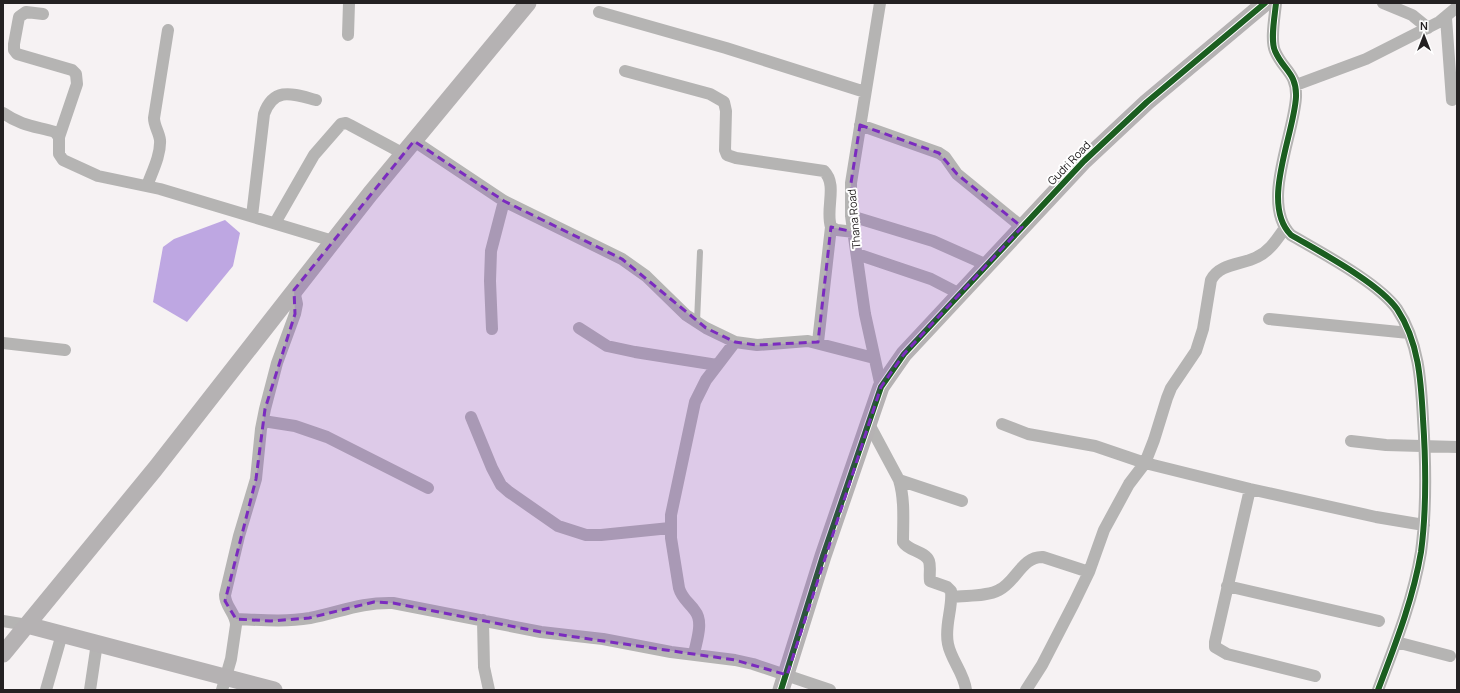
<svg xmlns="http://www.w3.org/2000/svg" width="1460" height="693" viewBox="0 0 1460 693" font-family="Manrope,sans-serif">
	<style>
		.water { fill: #bea7e2 }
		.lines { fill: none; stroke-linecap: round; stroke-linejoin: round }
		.lane { stroke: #b5b4b3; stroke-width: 6 }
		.street { stroke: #b5b4b3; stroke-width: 12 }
		.secondary { stroke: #b5b2b3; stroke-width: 17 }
		.cycleway-casing { stroke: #fff; stroke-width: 8 }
		.cycleway { stroke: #1b5e20; stroke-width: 6 }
		.marked { fill: #7b2cbf; fill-opacity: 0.2; stroke: #7b2cbf; stroke-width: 3; stroke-dasharray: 8 5; stroke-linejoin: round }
		.labels { text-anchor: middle; stroke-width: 4; stroke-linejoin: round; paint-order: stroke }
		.street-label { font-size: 11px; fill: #242122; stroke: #fff }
	</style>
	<rect width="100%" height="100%" fill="#f6f2f3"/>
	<path class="water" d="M 225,220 L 240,233 L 233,266 L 187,322 L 153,302 L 163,247 L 174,239 Z"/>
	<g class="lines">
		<path class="lane" d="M 697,322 L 700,252"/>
		<path class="street" d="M 880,3 L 851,183 L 851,216 L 865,314 L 881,387
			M 1276,3 C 1275,15 1270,40 1275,51 C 1283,70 1297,73 1296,97 C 1294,135 1260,204 1291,235 C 1320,252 1379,283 1397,309 C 1419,342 1421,381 1423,419 C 1426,464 1427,507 1421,552 C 1413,600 1395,645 1378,690
			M 1383,3 L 1412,15 L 1428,28
			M 599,12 L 726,48 L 865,92
			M 43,14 L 26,12 L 19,17 L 14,44 L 14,50 L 17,54 L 72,70 L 76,74 L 77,84 L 59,137
			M 1446,18 L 1452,100
			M 348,35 L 349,3
			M 625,71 L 710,94 L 724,102 L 726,111 L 725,150 L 727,155 L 736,158 L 824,171 C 838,185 825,209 831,227 L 837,230 L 854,232
			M 1296,85 L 1366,59 L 1439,22 L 1457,7
			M 3,113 C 22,126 34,126 55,132 L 59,137 L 59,154 L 63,160 L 98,176 L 160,189 L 333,241
			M 860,125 L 939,153 L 945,157 L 957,174 L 1022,227
			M 414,141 L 504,201 L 622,259 L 646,276 L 686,315 L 706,328 L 735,342 L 757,345 L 808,341 L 874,358
			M 147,186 C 152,172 161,155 160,140 C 159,132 154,126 154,118 L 168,30
			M 252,216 L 264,114 C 274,86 293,94 316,100
			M 851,216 L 933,241 L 987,265
			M 275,223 L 314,155 L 341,124 L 346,123 L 350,125 L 404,154
			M 857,254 L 931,279 L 960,294
			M 1269,319 L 1409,333
			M 579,328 L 607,346 L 635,352 L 717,365
			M 492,329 L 490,281 L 491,251 L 504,201
			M 818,342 L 831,227
			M 3,343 L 65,350
			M 471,417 L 492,468 L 501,485 L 509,492 L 558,526 L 586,535 L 601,535 L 670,528
			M 263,421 L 295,426 L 327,437 L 428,488
			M 869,424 L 899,480 C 905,500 903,521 903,542 C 908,551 925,551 929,561 C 931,567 929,574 930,581 L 947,587 L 951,591 C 953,608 944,626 948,644 C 951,660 964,673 966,690
			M 1002,424 L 1028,434 L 1095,446 L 1145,463 L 1250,489 L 1376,517 L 1424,525
			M 1351,441 L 1386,445 L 1457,447
			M 899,480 L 962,501
			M 1250,489 L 1215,642 L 1215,647 L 1227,654 L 1315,676
			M 1227,586 L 1379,621
			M 952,597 C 966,595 986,597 999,590 C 1016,582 1022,556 1043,557 L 1089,572
			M 236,619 C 261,620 285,622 310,618 C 340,612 362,602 393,603 L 541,632 L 603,639 L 671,652 L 735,660 L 753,664 L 830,690
			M 483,620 L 484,667 L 489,690
			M 3,621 L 27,625
			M 1396,642 L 1450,656
			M 694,654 C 696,642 704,622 695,611 C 689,602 682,599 679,588 L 671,538 L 671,515 L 695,402 L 706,380 L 735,342
			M 46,690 L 62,634
			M 90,690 L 97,643
			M 222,690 L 231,659 L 236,625 C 236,613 225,607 225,595 L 239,536 L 256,479 L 261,429 L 265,409 L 277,363 L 295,314 L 297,304 L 294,290
			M 1026,690 L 1042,665 L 1074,603 L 1089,572 L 1104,530 L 1129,484 L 1145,463 L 1154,440 L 1167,398 L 1171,388 L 1196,351 L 1203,329 L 1211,280 C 1220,263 1242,265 1257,257 C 1270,251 1277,239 1285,228"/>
		<path class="secondary" d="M 27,625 L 274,690
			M 3,654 L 155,469 L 370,194 L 528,3
			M 781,690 L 823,556 L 881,387 L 904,354 L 1084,161 L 1147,102 L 1265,3"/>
		<defs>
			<path id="cycleway" d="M 1276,3 C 1275,15 1270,40 1275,51 C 1283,70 1297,73 1296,97 C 1294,135 1260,204 1291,235 C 1320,252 1379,283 1397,309 C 1419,342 1421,381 1423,419 C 1426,464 1427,507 1421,552 C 1413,600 1395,645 1378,690
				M 781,690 L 823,556 L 881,387 L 904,354 L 1084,161 L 1147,102 L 1265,3"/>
		</defs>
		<use href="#cycleway" class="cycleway-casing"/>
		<use href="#cycleway" class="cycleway"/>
	</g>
	<path class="marked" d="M 860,125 L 939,153 L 957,174 L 1022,227 L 904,354 L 881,387 L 787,675 L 735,660 L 541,632 L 393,603 L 374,602 L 309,618 L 271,621 L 236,619 L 225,601 L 256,479 L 265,409 L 295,314 L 294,290 L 414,141 L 504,201 L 622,259 L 706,328 L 735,342 L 757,345 L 818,342 L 831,227 L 854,232 L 851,183 Z"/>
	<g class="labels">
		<g class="street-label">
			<text transform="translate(1069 163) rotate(-46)" y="4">Gudri Road</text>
			<text transform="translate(854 219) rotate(-95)" y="4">Thana Road</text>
		</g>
	</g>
	<rect width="1460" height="693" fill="none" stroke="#242122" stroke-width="8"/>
	<g transform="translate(1424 36)" stroke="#ffffff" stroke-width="3" paint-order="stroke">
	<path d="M0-3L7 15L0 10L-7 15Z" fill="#242122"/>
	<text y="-6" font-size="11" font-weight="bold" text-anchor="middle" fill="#242122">N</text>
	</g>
</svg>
